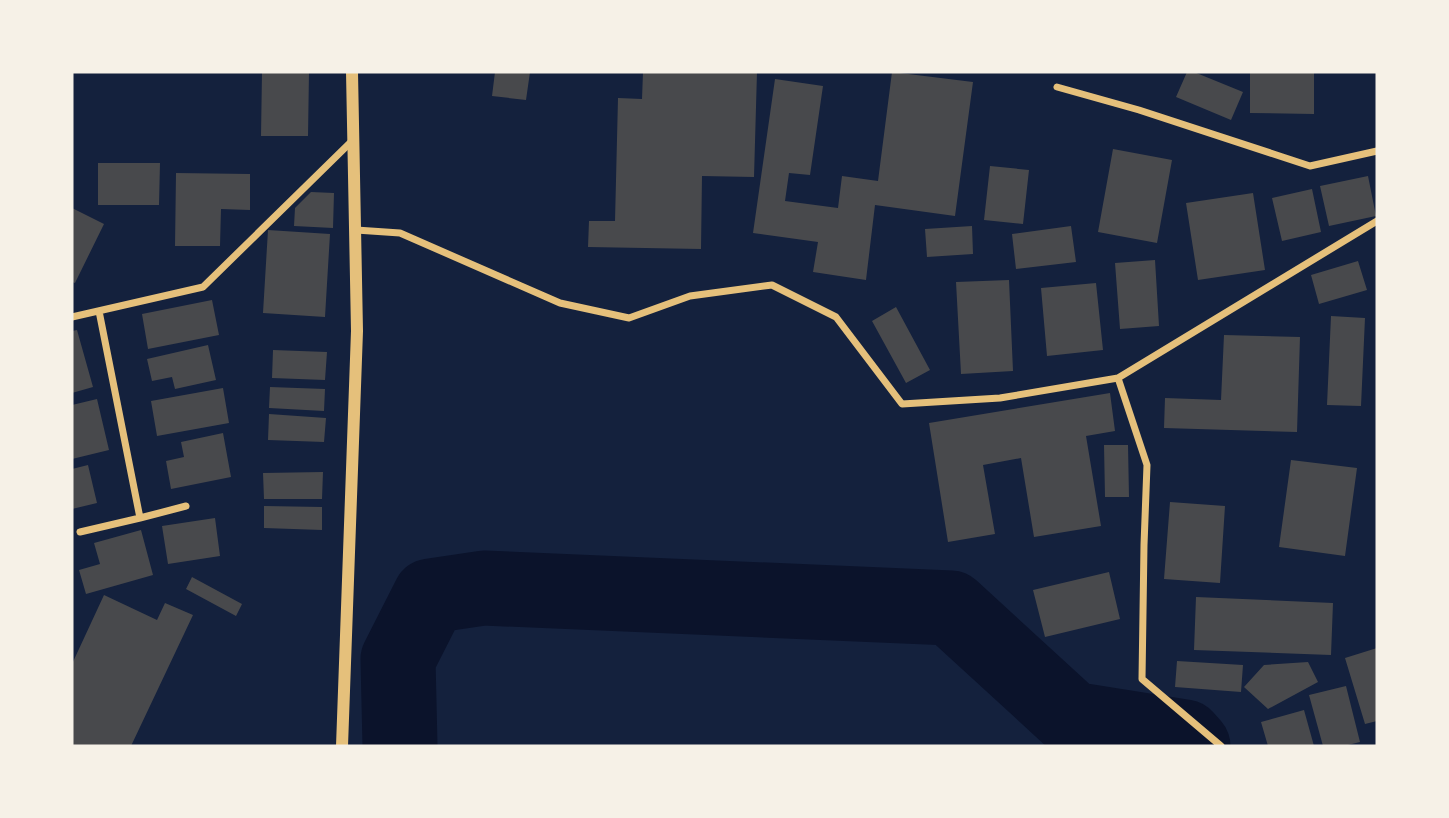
<svg xmlns="http://www.w3.org/2000/svg" width="1449" height="818" viewBox="0 0 1449 818" font-family="'Archivo Narrow',sans-serif">
	<style>
		.lines { fill: none; stroke-linecap: round; stroke-linejoin: round }
		.river { stroke: #0b132b; stroke-width: 75 }
		.building { fill: #48494c }
		.minor { stroke: #e5c07b; stroke-width: 7 }
		.tertiary { stroke: #e5c07b; stroke-width: 12 }
	</style>
	<rect width="100%" height="100%" fill="#14213d"/>
	<g class="lines">
		<path class="river" d="M 400,746 L 398,659 L 430,596 L 484,588 L 951,608 L 1072,719 L 1185,737 L 1193,746"/>
	</g>
	<path class="building" d="M 262,72 L 309,72 L 308,136 L 261,136 Z
		M 495,72 L 530,72 L 526,100 L 492,96 Z
		M 643,72 L 757,72 L 754,177 L 702,176 L 701,249 L 588,247 L 589,221 L 615,221 L 618,98 L 642,99 Z
		M 892,72 L 973,82 L 955,216 L 875,205 L 866,280 L 813,272 L 818,242 L 753,233 L 775,79 L 823,86 L 810,175 L 789,173 L 785,201 L 838,208 L 842,176 L 878,181 Z
		M 1187,72 L 1194,72 L 1243,92 L 1231,120 L 1176,97 Z
		M 1250,72 L 1314,72 L 1314,114 L 1250,113 Z
		M 1113,149 L 1172,160 L 1157,243 L 1098,232 Z
		M 98,163 L 160,163 L 159,205 L 98,205 Z
		M 990,166 L 1029,170 L 1023,224 L 984,220 Z
		M 176,173 L 250,174 L 250,210 L 221,209 L 220,246 L 175,246 Z
		M 1368,176 L 1376,216 L 1329,226 L 1320,186 Z
		M 1312,189 L 1321,232 L 1282,241 L 1272,198 Z
		M 311,192 L 334,193 L 333,228 L 294,226 L 295,208 Z
		M 1253,193 L 1265,270 L 1198,280 L 1186,203 Z
		M 72,208 L 104,224 L 75,283 L 72,282 Z
		M 972,226 L 973,254 L 927,257 L 925,229 Z
		M 1071,226 L 1076,262 L 1016,269 L 1012,234 Z
		M 268,230 L 330,234 L 325,317 L 263,313 Z
		M 1155,260 L 1159,326 L 1120,329 L 1115,263 Z
		M 1358,261 L 1367,290 L 1319,304 L 1311,275 Z
		M 1009,280 L 1013,371 L 961,374 L 956,282 Z
		M 1096,283 L 1103,350 L 1047,356 L 1041,288 Z
		M 212,300 L 219,335 L 148,349 L 142,314 Z
		M 896,307 L 930,370 L 906,383 L 872,321 Z
		M 1331,316 L 1365,318 L 1361,406 L 1327,405 Z
		M 77,330 L 93,387 L 72,393 L 72,331 Z
		M 1224,335 L 1300,337 L 1297,432 L 1164,428 L 1165,398 L 1221,400 Z
		M 208,345 L 216,380 L 175,389 L 172,377 L 152,381 L 147,359 Z
		M 273,350 L 327,352 L 325,380 L 272,378 Z
		M 270,387 L 325,389 L 324,411 L 269,408 Z
		M 223,388 L 229,423 L 157,436 L 151,401 Z
		M 1110,393 L 1115,431 L 1086,436 L 1101,526 L 1034,537 L 1021,458 L 983,465 L 995,534 L 948,542 L 929,423 Z
		M 97,399 L 109,450 L 72,459 L 72,405 Z
		M 269,414 L 326,418 L 324,442 L 268,440 Z
		M 223,433 L 231,477 L 171,489 L 166,461 L 184,457 L 181,442 Z
		M 1104,445 L 1128,445 L 1129,497 L 1105,497 Z
		M 1291,460 L 1357,468 L 1345,556 L 1279,547 Z
		M 88,465 L 97,503 L 72,509 L 72,469 Z
		M 323,472 L 322,499 L 264,499 L 263,473 Z
		M 1170,502 L 1225,506 L 1220,583 L 1164,579 Z
		M 264,506 L 322,507 L 322,530 L 264,528 Z
		M 215,518 L 220,556 L 168,564 L 162,526 Z
		M 141,530 L 153,575 L 86,594 L 79,570 L 100,564 L 94,543 Z
		M 1109,572 L 1120,619 L 1045,637 L 1033,590 Z
		M 192,577 L 242,604 L 236,616 L 186,589 Z
		M 104,595 L 157,620 L 165,603 L 193,615 L 131,746 L 72,746 L 72,664 Z
		M 1196,597 L 1333,603 L 1331,655 L 1194,650 Z
		M 1377,648 L 1377,721 L 1365,724 L 1345,658 Z
		M 1177,661 L 1243,665 L 1241,692 L 1175,687 Z
		M 1308,662 L 1318,682 L 1268,709 L 1244,687 L 1264,665 Z
		M 1346,686 L 1360,742 L 1344,746 L 1323,746 L 1309,695 Z
		M 1304,710 L 1314,746 L 1268,746 L 1261,722 Z"/>
	<g class="lines">
		<path class="minor" d="M 1057,87 L 1139,110 L 1310,166 L 1377,151
			M 356,230 L 400,233 L 560,303 L 629,318 L 690,296 L 772,285 L 836,317 L 902,404 L 1000,398 L 1118,378 L 1147,465 L 1144,545 L 1142,679 L 1221,746
			M 72,317 L 203,287 L 354,139
			M 1118,378 L 1377,221
			M 140,518 L 186,506
			M 80,532 L 140,518 L 99,311"/>
		<path class="tertiary" d="M 342,746 L 357,331 L 352,72"/>
	</g>
	<rect width="1449" height="818" fill="none" stroke="#f6f1e7" stroke-width="147"/>
</svg>
